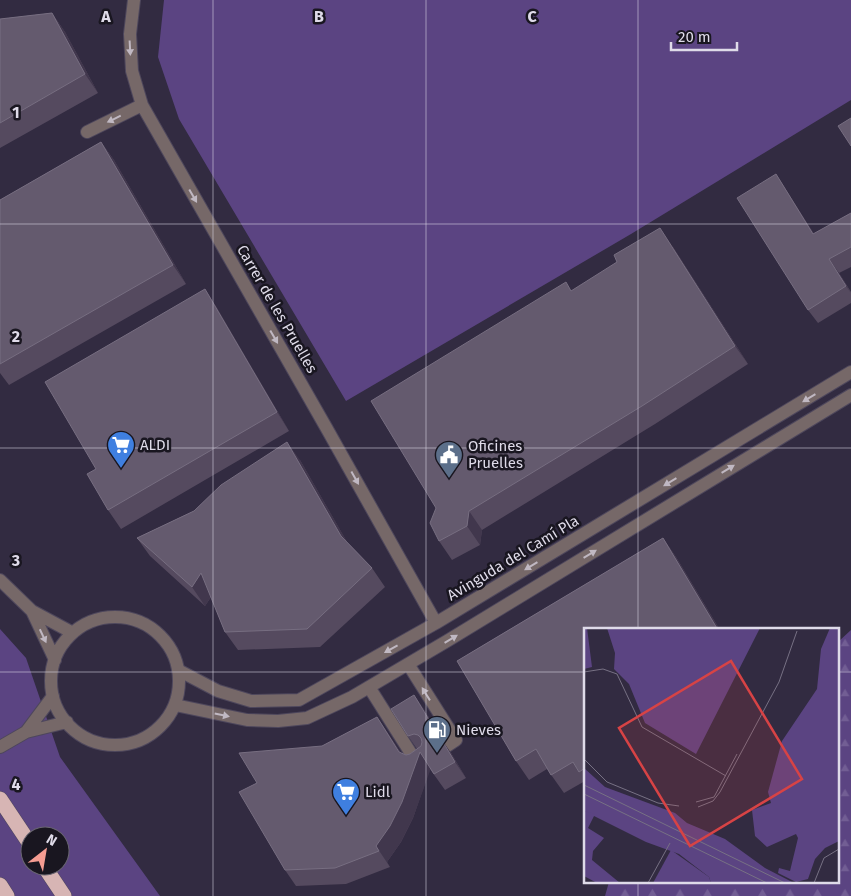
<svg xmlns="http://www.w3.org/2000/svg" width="851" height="896" viewBox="0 0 851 896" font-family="'Fira Sans',sans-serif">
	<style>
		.green { fill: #5b4482; fill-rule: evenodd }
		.forest { fill: url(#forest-firs) }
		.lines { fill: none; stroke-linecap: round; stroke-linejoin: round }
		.minor-casing { stroke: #4e475c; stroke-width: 14 }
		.highway-casing { stroke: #4e475c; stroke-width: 16 }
		.minor { stroke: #766868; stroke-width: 12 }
		.highway { stroke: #d7b5b4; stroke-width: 15 }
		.wall { fill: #554a5f }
		.shaded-wall { fill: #41374d }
		.building { fill: #645a6e; stroke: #776e81 }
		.oneway { fill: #c0b8c2 }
		.grid { fill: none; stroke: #dfdbe9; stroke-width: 1; stroke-opacity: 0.55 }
		.labels { text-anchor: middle; stroke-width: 5; stroke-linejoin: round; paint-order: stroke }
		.street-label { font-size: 15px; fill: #dfdbe9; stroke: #191620 }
		.poi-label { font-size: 15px; fill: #dfdbe9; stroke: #191620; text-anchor: start }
		.inset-road { fill: none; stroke: #777184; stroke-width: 1 }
		.view { fill: #d74345; fill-opacity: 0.15; stroke: #d74345; stroke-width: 2.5 }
		.inset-edge { fill: none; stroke: #dfdbe9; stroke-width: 2.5 }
		.grid-label { font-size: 16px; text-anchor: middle; font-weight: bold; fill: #dfdbe9; stroke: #191620; stroke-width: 5; stroke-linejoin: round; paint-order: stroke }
	</style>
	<defs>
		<pattern id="forest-firs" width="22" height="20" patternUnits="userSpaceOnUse" patternTransform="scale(1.25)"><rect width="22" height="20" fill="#5b4482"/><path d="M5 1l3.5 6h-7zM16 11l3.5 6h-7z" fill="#725e94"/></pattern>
	</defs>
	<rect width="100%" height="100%" fill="#322b41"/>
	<path class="green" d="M 164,0 L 851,0 L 851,100 L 631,234 L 346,401 L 179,119 L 158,57 Z
		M 0,629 L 26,658 L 60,757 L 160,896 L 0,896 ZM 30,836 L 60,836 L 60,866 L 30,866 Z"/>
	<path class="forest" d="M 851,630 L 851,896 L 605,896 L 609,882 L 837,882 L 837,643 Z"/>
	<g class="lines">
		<defs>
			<path id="minor" d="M 134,0 L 130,34 L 132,71 L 142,105 L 327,429 L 436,623
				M 87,132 L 142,105
				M 0,580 L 32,611 L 73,633
				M 32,611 L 55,660
				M51 681a64 64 0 1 1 128 0a64 64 0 1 1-128 0Z
				M 408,664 L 456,740 L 447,746
				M 178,670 L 218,691 L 251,701 L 299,700 L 436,623 L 851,372
				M 369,687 L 417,763 L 421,760
				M 175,705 L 247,720 L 278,721 L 307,718 L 352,697 L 447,641 L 851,395
				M 26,732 L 53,696
				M 0,747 L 26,732 L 67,722"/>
			<path id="highway" d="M 0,799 L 30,844
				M 44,866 L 64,896
				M 0,885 L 7,896"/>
		</defs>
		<use href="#minor" class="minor-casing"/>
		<use href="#highway" class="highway-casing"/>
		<use href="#minor" class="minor"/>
		<use href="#highway" class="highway"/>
	</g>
	<path class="wall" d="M 52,13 L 65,32 L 98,93 L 0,148 L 0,19 Z
		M 101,142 L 114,160 L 186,284 L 9,385 L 0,373 L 0,200 Z
		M 776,174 L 814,234 L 851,213 L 851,267 L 839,273 L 851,292 L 851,303 L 818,323 L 808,310 Z
		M 673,247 L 748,364 L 655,424 L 482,530 L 480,545 L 452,560 L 439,541 L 572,291 Z
		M 205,289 L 217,308 L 289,431 L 121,529 L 108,510 L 96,469 Z
		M 300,460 L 347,542 L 372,568 L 385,587 L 320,647 L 238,650 L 225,632 L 211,597 L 205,606 L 150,556 L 137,538 Z
		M 663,538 L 676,557 L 720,630 L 585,630 L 585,781 L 564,793 L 547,769 L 529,780 L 516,761 L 457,661 Z
		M 414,695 L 425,711 L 442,739 L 442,740 L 451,753 L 466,778 L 445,790 L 430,769 L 413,818 L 401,842 L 387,862 L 390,867 L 346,884 L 296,886 L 285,870 L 257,783 L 322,746 L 377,717 L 401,753 L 406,755 L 410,754 L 417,749 L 408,736 Z"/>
	<path class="shaded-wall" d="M 52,13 L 65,32 L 98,93 L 85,74 Z
		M 101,142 L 114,160 L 186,284 L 173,265 Z
		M 776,174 L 785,188 L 823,248 L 813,234 Z
		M 660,228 L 673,247 L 748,364 L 735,346 Z
		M 829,259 L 839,273 L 851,293 L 846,286 Z
		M 205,289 L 217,308 L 289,431 L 277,412 Z
		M 287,442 L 300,460 L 354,554 L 341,536 Z
		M 469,511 L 482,530 L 480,545 L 467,526 Z
		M 663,538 L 676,557 L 720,630 L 718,630 Z
		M 201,573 L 214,592 L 205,606 L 192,587 Z
		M 414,695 L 425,711 L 442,739 L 442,740 L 451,753 L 466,778 L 455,762 L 429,734 Z
		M 377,717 L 388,733 L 410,768 L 399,752 Z
		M 420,752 L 431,768 L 413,818 L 401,842 L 387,862 L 390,867 L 376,846 Z"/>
	<path class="building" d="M 52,13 L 85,74 L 0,123 L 0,19 Z
		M 851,118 L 851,146 L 838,126 Z
		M 101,142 L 173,265 L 0,364 L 0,200 Z
		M 776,174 L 813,234 L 851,213 L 851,247 L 829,259 L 846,286 L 808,310 L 737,198 Z
		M 660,228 L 735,346 L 642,406 L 469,511 L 467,526 L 439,541 L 430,523 L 436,508 L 371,401 L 566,282 L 571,291 L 617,262 L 614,255 Z
		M 205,289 L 277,412 L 108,510 L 87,474 L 96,469 L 45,382 Z
		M 287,442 L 341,536 L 372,568 L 307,629 L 225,632 L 201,573 L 192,587 L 137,538 L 194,511 L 221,485 Z
		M 663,538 L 718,630 L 585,630 L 585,768 L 579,772 L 573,762 L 551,775 L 536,749 L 516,761 L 457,661 Z
		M 414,695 L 431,723 L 428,727 L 429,734 L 433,738 L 440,737 L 455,762 L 434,774 L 420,752 L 402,802 L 390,826 L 376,846 L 379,851 L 335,868 L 285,870 L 239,792 L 257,783 L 239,753 L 322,746 L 377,717 L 399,752 L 406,755 L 410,754 L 421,746 L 422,742 L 421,738 L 418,735 L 414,734 L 408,736 L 391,709 Z"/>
	<defs><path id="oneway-solid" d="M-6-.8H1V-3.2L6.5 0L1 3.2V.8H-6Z" transform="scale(1.25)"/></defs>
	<g class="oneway">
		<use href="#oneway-solid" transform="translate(130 48) rotate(87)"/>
		<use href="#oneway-solid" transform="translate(114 119) rotate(154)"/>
		<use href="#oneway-solid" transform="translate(193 196) rotate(60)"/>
		<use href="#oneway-solid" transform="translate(274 337) rotate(60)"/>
		<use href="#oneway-solid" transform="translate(809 398) rotate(149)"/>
		<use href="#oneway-solid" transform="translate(728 469) rotate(-31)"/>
		<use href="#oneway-solid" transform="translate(355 478) rotate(61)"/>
		<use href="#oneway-solid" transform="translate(670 482) rotate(149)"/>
		<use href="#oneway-solid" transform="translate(590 554) rotate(-31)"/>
		<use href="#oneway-solid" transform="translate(531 566) rotate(149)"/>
		<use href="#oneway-solid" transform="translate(43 636) rotate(65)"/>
		<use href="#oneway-solid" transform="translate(451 639) rotate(-31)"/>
		<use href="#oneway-solid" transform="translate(391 649) rotate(151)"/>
		<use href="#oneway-solid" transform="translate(426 694) rotate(-122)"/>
		<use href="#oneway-solid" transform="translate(222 715) rotate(12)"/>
	</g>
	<path class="grid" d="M 213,0 L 213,896M 426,0 L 426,896M 638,0 L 638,630M 0,224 L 851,224M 0,448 L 851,448M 0,672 L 585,672M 837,672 L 851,672M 638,882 L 638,896"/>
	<defs>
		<symbol id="supermarket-pin" viewBox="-11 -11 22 30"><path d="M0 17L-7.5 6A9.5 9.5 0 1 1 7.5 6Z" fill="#3f7fe0" stroke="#191620"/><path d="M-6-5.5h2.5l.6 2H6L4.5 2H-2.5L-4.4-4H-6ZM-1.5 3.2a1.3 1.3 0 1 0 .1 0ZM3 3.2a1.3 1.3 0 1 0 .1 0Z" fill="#fff"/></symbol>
		<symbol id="civic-pin" viewBox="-11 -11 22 30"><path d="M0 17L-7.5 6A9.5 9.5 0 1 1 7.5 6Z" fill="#5c6f8a" stroke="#191620"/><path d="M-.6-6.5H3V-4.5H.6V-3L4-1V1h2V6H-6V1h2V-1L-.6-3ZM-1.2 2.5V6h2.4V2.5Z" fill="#fff"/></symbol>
		<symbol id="fuel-pin" viewBox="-11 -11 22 30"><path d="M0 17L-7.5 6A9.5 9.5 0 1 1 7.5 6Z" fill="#5c6f8a" stroke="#191620"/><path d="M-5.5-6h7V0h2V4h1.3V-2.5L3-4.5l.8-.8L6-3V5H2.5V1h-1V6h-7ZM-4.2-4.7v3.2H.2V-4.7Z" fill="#fff"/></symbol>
	</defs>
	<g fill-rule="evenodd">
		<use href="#supermarket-pin" x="105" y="429" width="32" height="43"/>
		<use href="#civic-pin" x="433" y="439" width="32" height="43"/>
		<use href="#fuel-pin" x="421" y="714" width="32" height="43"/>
		<use href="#supermarket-pin" x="330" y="776" width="32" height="43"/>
	</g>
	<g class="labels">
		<g class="street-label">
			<text transform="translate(277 309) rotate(60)" y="5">Carrer de les Pruelles</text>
			<text transform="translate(513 558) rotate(-31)" y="5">Avinguda del Camí Pla</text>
		</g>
		<g class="poi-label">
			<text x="140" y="450">ALDI</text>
			<text x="468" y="451">Oficines<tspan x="468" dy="17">Pruelles</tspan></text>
			<text x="456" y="735">Nieves</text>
			<text x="365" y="797">Lidl</text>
		</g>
	</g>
	<g transform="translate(584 628)">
		<rect width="255" height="255" fill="#322b41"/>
		<path d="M 0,0 L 3,0 L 8,39 L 0,41 ZM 23,0 L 176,0 L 112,126 L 61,95 L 45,56 L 30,41 L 31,25 ZM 0,140 L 21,159 L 91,185 L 103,195 L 141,211 L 181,240 L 210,255 L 127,255 L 125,249 L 95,226 L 62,214 L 0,183 Z" fill="#5b4482"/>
		<path d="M 246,0 L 255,0 L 255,213 L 241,220 L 231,231 L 224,251 L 212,254 L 194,245 L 195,240 L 206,243 L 214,210 L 212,206 L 183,219 L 171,208 L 168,182 L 187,175 L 184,164 L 198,113 L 233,61 L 237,21 ZM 0,183 L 11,186 L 4,200 L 20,210 L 9,223 L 8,232 L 36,255 L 13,255 L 0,248 Z" fill="#5b4482"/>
		<path d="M 87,222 L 125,249 L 127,255 L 69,255 Z" fill="#5b4482"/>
		<path class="inset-road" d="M 0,44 L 19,41 L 33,46 L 58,99 L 142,148M 0,131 L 23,154 L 74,175 L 95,178M 0,157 L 201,255M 0,166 L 183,255M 112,174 L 130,169 L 153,126M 114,179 L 129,173 L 136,164 L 195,54 L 213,3M 64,255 L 86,215M 230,255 L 240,230 L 255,221"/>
		<path class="view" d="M 147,33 L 218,151 L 106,218 L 35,100 Z"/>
		<rect width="255" height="255" class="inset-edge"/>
	</g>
	<g class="grid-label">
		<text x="106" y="22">A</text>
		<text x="319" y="22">B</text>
		<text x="532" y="22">C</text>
		<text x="16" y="118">1</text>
		<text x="16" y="342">2</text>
		<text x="16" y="566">3</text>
		<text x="16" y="790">4</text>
	</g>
	<g transform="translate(45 851) rotate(31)"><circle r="24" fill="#191620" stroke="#686570"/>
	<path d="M0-4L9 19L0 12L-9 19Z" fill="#f59c92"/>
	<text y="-8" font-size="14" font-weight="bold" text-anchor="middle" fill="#dfdbe9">N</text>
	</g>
	<path d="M671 42v8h66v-8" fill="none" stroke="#dfdbe9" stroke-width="2.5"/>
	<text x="678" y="42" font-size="15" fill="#dfdbe9" stroke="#191620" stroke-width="4" paint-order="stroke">20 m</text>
</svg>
